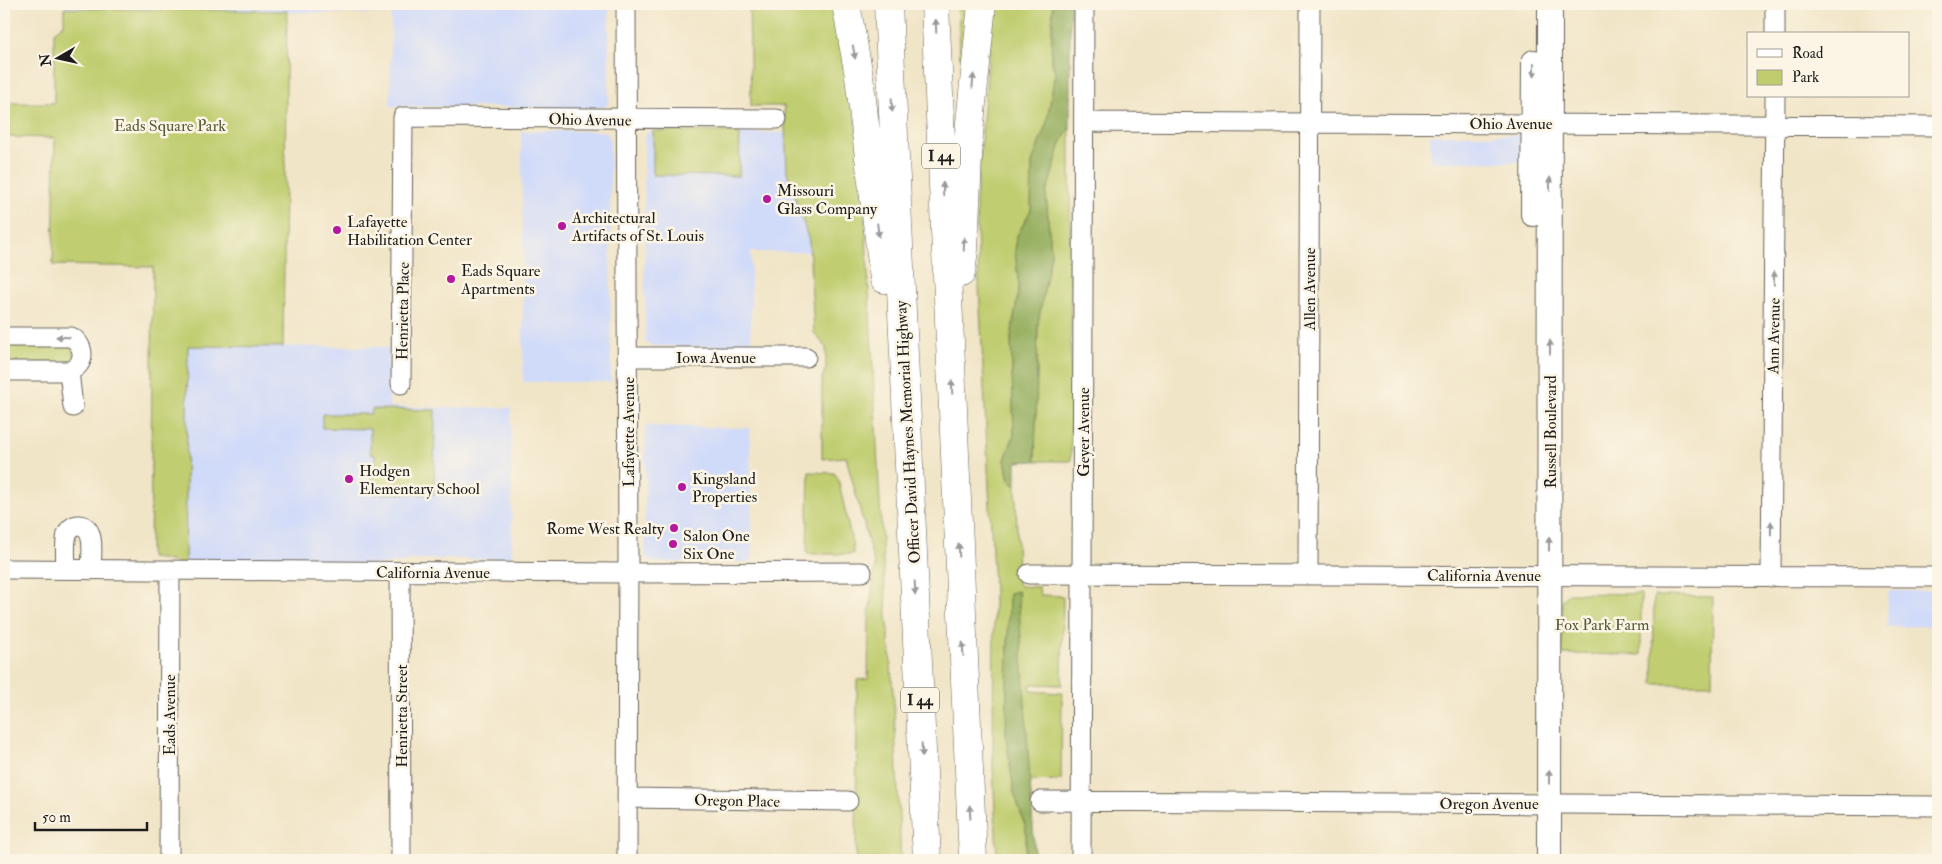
<svg xmlns="http://www.w3.org/2000/svg" width="1942" height="864" viewBox="0 0 1942 864" font-family="'IM FELL Double Pica',serif">
	<style>
		.built { fill: #d0daf9 }
		.green { fill: #c0cd6f; stroke: #6e7446 }
		.forest { fill: #98b062; stroke: #5a663f }
		.lines { fill: none; stroke-linecap: round; stroke-linejoin: round }
		.minor-casing { stroke: #676258; stroke-width: 21 }
		.major-casing { stroke: #676258; stroke-width: 26 }
		.highway-casing { stroke: #676258; stroke-width: 29 }
		.minor { stroke: #fff; stroke-width: 19 }
		.major { stroke: #fff; stroke-width: 24 }
		.highway { stroke: #fff; stroke-width: 28 }
		.oneway { fill: #999 }
		.poi-dot { fill: #b5179e; stroke: #fcf5e5; stroke-width: 2 }
		.labels { text-anchor: middle; stroke-width: 5; stroke-linejoin: round; paint-order: stroke }
		.shield { fill: #fcf5e5; stroke: #5f5d58; stroke-width: 1 }
		.shield-label { font-size: 15px; font-weight: bold; fill: #1c1c1c }
		.street-label { font-size: 16px; fill: #1c1c1c; stroke: #fcf5e5 }
		.park-label { font-size: 16px; fill: #555a39; stroke: #fcf5e5 }
		.poi-label { font-size: 16px; fill: #1c1c1c; stroke: #fcf5e5; text-anchor: start }
	</style>
	<rect width="100%" height="100%" fill="#fcf5e5"/>
	<filter id="ink" filterUnits="userSpaceOnUse"><feTurbulence type="fractalNoise" baseFrequency=".02" numOctaves="2"/><feDisplacementMap in="SourceGraphic" scale="10" xChannelSelector="R" yChannelSelector="G"/><feConvolveMatrix kernelMatrix="1 2 1 2 8 2 1 2 1" color-interpolation-filters="sRGB"/></filter>
	<filter id="wash" filterUnits="userSpaceOnUse"><feTurbulence type="fractalNoise" baseFrequency=".0096" numOctaves="4" result="noise"/><feDisplacementMap in="SourceGraphic" scale="20" xChannelSelector="R" yChannelSelector="G"/><feGaussianBlur stdDeviation="1.12" result="paint"/><feColorMatrix in="noise" values="0 0 0 0 0 0 0 0 0 0 0 0 0 0 0 0 0 1.4 0 .05"/><feComposite in="paint" operator="in"/></filter>
	<g filter="url(#wash)">
		<rect width="100%" height="100%" fill="#f1e5c7"/>
		<path class="built" d="M 64,4 L 609,4 L 609,100 L 608,104 L 602,108 L 390,106 L 391,14 L 64,8 Z
			M 521,131 L 600,131 L 607,133 L 610,139 L 611,382 L 523,382 L 523,260 Z
			M 649,131 L 785,133 L 787,172 L 809,241 L 809,252 L 751,252 L 751,347 L 653,346 L 648,344 L 645,339 L 644,136 Z
			M 1430,135 L 1524,135 L 1524,162 L 1430,162 Z
			M 188,346 L 389,347 L 389,407 L 511,408 L 512,559 L 416,559 L 389,564 L 185,565 Z
			M 645,426 L 750,428 L 752,562 L 652,562 L 645,557 Z
			M 1888,591 L 1938,591 L 1938,626 L 1887,627 Z"/>
		<path class="green" d="M 749,4 L 839,4 L 863,178 L 883,561 L 894,704 L 901,860 L 856,860 L 857,680 L 868,679 L 869,617 L 875,567 L 846,457 L 822,459 L 822,378 L 826,368 L 826,347 L 814,333 L 809,241 L 787,172 L 784,106 L 751,106 Z
			M 958,4 L 974,4 L 967,57 L 960,57 Z
			M 993,4 L 1053,4 L 1051,58 L 1055,73 L 1047,122 L 1032,163 L 1031,210 L 1017,236 L 1015,251 L 1019,287 L 1011,338 L 1014,435 L 1005,460 L 1009,480 L 1016,486 L 1018,583 L 1020,586 L 1039,587 L 1040,595 L 1063,596 L 1062,685 L 1031,684 L 1030,691 L 1062,693 L 1061,780 L 1029,781 L 1018,591 L 1009,594 L 1006,736 L 1014,792 L 1026,829 L 1026,860 L 997,860 L 993,765 L 994,589 L 979,287 L 976,201 Z
			M 64,8 L 287,11 L 283,347 L 188,346 L 185,565 L 161,559 L 150,558 L 153,267 L 53,265 L 55,138 L 4,137 L 4,103 L 54,103 L 54,32 L 64,24 Z
			M 1070,127 L 1071,461 L 1035,461 L 1038,323 L 1051,254 L 1046,194 L 1061,143 Z
			M 653,131 L 740,132 L 739,176 L 653,175 Z
			M 4,344 L 66,345 L 72,348 L 74,357 L 69,363 L 4,364 Z
			M 372,409 L 435,410 L 434,494 L 371,493 L 371,466 L 375,466 L 375,455 L 370,454 L 370,429 L 322,428 L 322,414 L 371,414 Z
			M 809,472 L 834,473 L 838,478 L 853,547 L 853,554 L 807,554 Z
			M 1569,593 L 1641,594 L 1641,655 L 1562,654 L 1562,600 Z
			M 1654,596 L 1713,597 L 1712,684 L 1653,684 Z"/>
		<path class="forest" d="M 1053,4 L 1070,4 L 1070,127 L 1061,143 L 1046,194 L 1051,254 L 1038,323 L 1035,461 L 1016,462 L 1016,486 L 1009,480 L 1005,460 L 1014,435 L 1011,338 L 1019,287 L 1015,251 L 1017,236 L 1031,210 L 1032,163 L 1047,122 L 1055,73 L 1051,58 Z
			M 1018,591 L 1035,860 L 1026,860 L 1026,829 L 1014,792 L 1006,736 L 1009,593 Z"/>
	</g>
	<g filter="url(#ink)">
		<g class="lines">
			<defs>
				<path id="minor" d="M 626,4 L 628,555 L 627,860
					M 1775,34 L 1775,4
					M 1084,122 L 1938,126
					M 4,337 L 71,337 C 86,345 86,366 69,371 L 4,371
					M 627,357 L 806,357
					M 69,371 L 73,407
					M 401,384 L 403,117 L 777,119
					M 4,569 L 628,573 L 862,572
					M 66,569 C 66,559 64,545 67,534 C 69,529 73,525 79,525 C 97,526 91,558 91,570
					M 400,572 L 401,860
					M 1029,574 L 1938,577
					M 1308,574 L 1310,4
					M 1771,577 L 1775,96
					M 627,798 L 848,801
					M 1040,801 L 1938,806
					M 169,860 L 170,570
					M 1081,860 L 1084,4"/>
				<path id="major" d="M 1533,214 L 1534,62
					M 1549,860 L 1550,4"/>
				<path id="highway" d="M 846,4 L 859,76 L 884,279
					M 888,4 L 927,860
					M 935,4 L 973,860
					M 961,273 L 964,249 L 969,133 L 982,4"/>
			</defs>
			<use href="#minor" class="minor-casing"/>
			<use href="#major" class="major-casing"/>
			<use href="#highway" class="highway-casing"/>
			<use href="#minor" class="minor"/>
			<use href="#major" class="major"/>
			<use href="#highway" class="highway"/>
		</g>
		<defs><path id="oneway-solid" d="M-6-.8H1V-3.2L6.5 0L1 3.2V.8H-6Z" transform="scale(1.25)"/></defs>
		<g class="oneway">
			<use href="#oneway-solid" transform="translate(936 26) rotate(-92)"/>
			<use href="#oneway-solid" transform="translate(854 52) rotate(80)"/>
			<use href="#oneway-solid" transform="translate(1534 70) rotate(90)"/>
			<use href="#oneway-solid" transform="translate(973 81) rotate(-85)"/>
			<use href="#oneway-solid" transform="translate(892 105) rotate(87)"/>
			<use href="#oneway-solid" transform="translate(1550 184) rotate(-90)"/>
			<use href="#oneway-solid" transform="translate(943 189) rotate(-92)"/>
			<use href="#oneway-solid" transform="translate(878 230) rotate(83)"/>
			<use href="#oneway-solid" transform="translate(964 244) rotate(-88)"/>
			<use href="#oneway-solid" transform="translate(1774 278) rotate(-89)"/>
			<use href="#oneway-solid" transform="translate(63 337) rotate(-178)"/>
			<use href="#oneway-solid" transform="translate(1550 347) rotate(-90)"/>
			<use href="#oneway-solid" transform="translate(952 387) rotate(-92)"/>
			<use href="#oneway-solid" transform="translate(1771 528) rotate(-89)"/>
			<use href="#oneway-solid" transform="translate(1549 544) rotate(-90)"/>
			<use href="#oneway-solid" transform="translate(959 550) rotate(-92)"/>
			<use href="#oneway-solid" transform="translate(915 588) rotate(87)"/>
			<use href="#oneway-solid" transform="translate(963 649) rotate(-93)"/>
			<use href="#oneway-solid" transform="translate(922 750) rotate(87)"/>
			<use href="#oneway-solid" transform="translate(1549 777) rotate(-90)"/>
			<use href="#oneway-solid" transform="translate(970 812) rotate(-93)"/>
		</g>
	</g>
	<g class="poi-dot">
		<circle cx="767" cy="199" r="5"/>
		<circle cx="562" cy="226" r="5"/>
		<circle cx="337" cy="230" r="5"/>
		<circle cx="451" cy="279" r="5"/>
		<circle cx="349" cy="479" r="5"/>
		<circle cx="682" cy="487" r="5"/>
		<circle cx="674" cy="528" r="5"/>
		<circle cx="673" cy="544" r="5"/>
	</g>
	<g class="labels">
		<g class="shield">
			<rect x="922" y="143.5" width="38" height="25" rx="4"/>
			<rect x="901" y="687.5" width="38" height="25" rx="4"/>
		</g>
		<g class="shield-label">
			<text x="941" y="161">I 44</text>
			<text x="920" y="705">I 44</text>
		</g>
		<g class="street-label">
			<text transform="translate(590 119) rotate(1)" y="6">Ohio Avenue</text>
			<text x="1511" y="129">Ohio Avenue</text>
			<text transform="translate(1309 289) rotate(-90)" y="6">Allen Avenue</text>
			<text transform="translate(402 311) rotate(-89)" y="6">Henrietta Place</text>
			<text transform="translate(1773 336) rotate(-89)" y="6">Ann Avenue</text>
			<text x="716" y="363">Iowa Avenue</text>
			<text transform="translate(628 432) rotate(-90)" y="6">Lafayette Avenue</text>
			<text transform="translate(907 432) rotate(-93)" y="6">Officer David Haynes Memorial Highway</text>
			<text transform="translate(1083 432) rotate(-90)" y="6">Geyer Avenue</text>
			<text transform="translate(1550 432) rotate(-90)" y="6">Russell Boulevard</text>
			<text x="433" y="578">California Avenue</text>
			<text x="1484" y="581">California Avenue</text>
			<text transform="translate(169 715) rotate(-90)" y="6">Eads Avenue</text>
			<text transform="translate(401 716) rotate(-90)" y="6">Henrietta Street</text>
			<text transform="translate(737 800) rotate(1)" y="6">Oregon Place</text>
			<text x="1489" y="809">Oregon Avenue</text>
		</g>
		<g class="park-label">
			<text x="170" y="131">Eads Square Park</text>
			<text x="1602" y="630">Fox Park Farm</text>
		</g>
		<g class="poi-label">
			<text x="777" y="196">Missouri<tspan x="777" dy="18">Glass Company</tspan></text>
			<text x="572" y="223">Architectural<tspan x="572" dy="18">Artifacts of St. Louis</tspan></text>
			<text x="347" y="227">Lafayette<tspan x="347" dy="18">Habilitation Center</tspan></text>
			<text x="461" y="276">Eads Square<tspan x="461" dy="18">Apartments</tspan></text>
			<text x="359" y="476">Hodgen<tspan x="359" dy="18">Elementary School</tspan></text>
			<text x="692" y="484">Kingsland<tspan x="692" dy="18">Properties</tspan></text>
			<text x="664" y="534" text-anchor="end">Rome West Realty</text>
			<text x="683" y="541">Salon One<tspan x="683" dy="18">Six One</tspan></text>
		</g>
	</g>
	<rect width="1942" height="864" fill="none" stroke="#fcf5e5" stroke-width="20"/>
	<rect x="1747" y="32" width="162" height="65" fill="#fcf5e5" stroke="#a29e95"/>
	<rect x="1757" y="49" width="25" height="8" fill="#ffffff" stroke="#a29e95"/>
	<text x="1792" y="58" font-size="15" fill="#1c1c1c">Road</text>
	<rect x="1757" y="70" width="25" height="15" fill="#c0cd6f" stroke="#a29e95"/>
	<text x="1792" y="82" font-size="15" fill="#1c1c1c">Park</text>
	<g transform="translate(58 58) rotate(261)" stroke="#fcf5e5" stroke-width="4" paint-order="stroke">
	<path d="M0-4L9 19L0 12L-9 19Z" fill="#1c1c1c"/>
	<text y="-8" font-size="14" font-weight="bold" text-anchor="middle" fill="#1c1c1c">N</text>
	</g>
	<path d="M35 822v8h112v-8" fill="none" stroke="#1c1c1c" stroke-width="2.5"/>
	<text x="42" y="822" font-size="15" fill="#1c1c1c" stroke="#fcf5e5" stroke-width="4" paint-order="stroke">50 m</text>
</svg>
